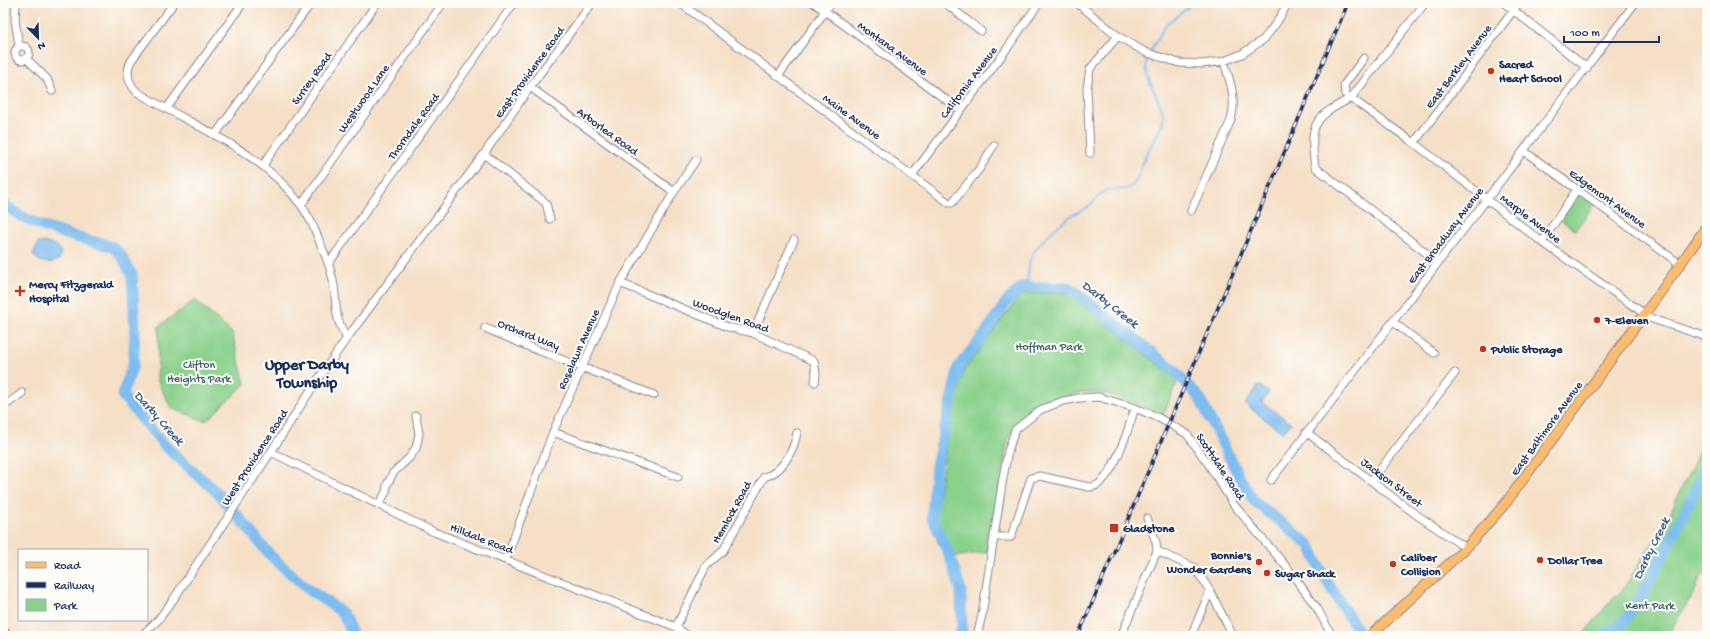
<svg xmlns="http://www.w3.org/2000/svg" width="1710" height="639" viewBox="0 0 1710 639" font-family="'Gochi Hand',sans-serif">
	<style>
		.green { fill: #8ad18c; stroke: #528075 }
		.water { fill: #7cbcf0; stroke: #4c76a7 }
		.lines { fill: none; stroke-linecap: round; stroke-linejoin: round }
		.stream { stroke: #7cbcf0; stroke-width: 2 }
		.river { stroke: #7cbcf0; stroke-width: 11 }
		.minor-casing { stroke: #888792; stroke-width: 9 }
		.major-casing { stroke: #888792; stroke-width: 11 }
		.minor { stroke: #fff; stroke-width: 7 }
		.major { stroke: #fcbd6f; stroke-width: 9 }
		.rail-casing { stroke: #1b2f5e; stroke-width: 3.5 }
		.rail { stroke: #fdfcf7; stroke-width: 2; stroke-dasharray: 6; stroke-linecap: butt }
		.poi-dot { fill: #c8321e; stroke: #fdfcf7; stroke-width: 1.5 }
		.labels { text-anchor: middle; stroke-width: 4; stroke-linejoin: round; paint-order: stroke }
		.street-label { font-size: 12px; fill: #1b2f5e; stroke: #fdfcf7 }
		.poi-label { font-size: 12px; font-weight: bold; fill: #1b2f5e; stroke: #fdfcf7; text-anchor: start }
		.park-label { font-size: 12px; fill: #3c606c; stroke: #fdfcf7 }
		.water-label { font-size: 13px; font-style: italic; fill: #38598a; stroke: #fdfcf7 }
		.district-label { font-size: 16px; font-weight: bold; fill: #1b2f5e; stroke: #fdfcf7 }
	</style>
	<rect width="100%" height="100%" fill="#fdfcf7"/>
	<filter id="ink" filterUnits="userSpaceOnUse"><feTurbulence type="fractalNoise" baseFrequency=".025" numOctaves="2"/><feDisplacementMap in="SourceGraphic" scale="8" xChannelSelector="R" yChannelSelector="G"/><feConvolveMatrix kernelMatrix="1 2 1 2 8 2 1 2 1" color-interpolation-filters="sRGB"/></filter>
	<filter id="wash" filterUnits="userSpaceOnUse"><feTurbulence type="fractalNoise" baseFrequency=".012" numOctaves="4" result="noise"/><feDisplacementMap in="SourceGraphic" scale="16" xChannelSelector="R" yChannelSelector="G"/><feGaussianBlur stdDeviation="0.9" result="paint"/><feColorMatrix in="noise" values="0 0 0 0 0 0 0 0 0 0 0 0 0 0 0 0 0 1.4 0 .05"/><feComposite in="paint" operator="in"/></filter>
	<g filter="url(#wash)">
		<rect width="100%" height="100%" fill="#f5dfc6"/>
		<path class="green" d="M 1578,195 L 1581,195 L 1594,205 L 1575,230 L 1560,219 Z
			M 1022,293 L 1069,293 L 1178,380 L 1163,415 L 1134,403 L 1106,394 L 1083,392 L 1053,400 L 1040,408 L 1009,435 L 987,552 L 952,557 L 936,516 L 949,425 L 964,370 Z
			M 195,300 L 232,333 L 245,384 L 206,421 L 171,408 L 157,380 L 159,326 Z
			M 1707,428 L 1707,570 L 1700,578 L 1695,591 L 1667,636 L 1582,636 L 1607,605 L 1623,589 L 1668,519 L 1679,493 L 1694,463 Z"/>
		<path class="water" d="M 44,242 L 57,246 L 61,252 L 59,260 C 50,264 39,264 33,254 L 38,243 Z
			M 1259,385 L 1269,392 L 1262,402 L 1291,423 L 1283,433 L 1245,404 Z"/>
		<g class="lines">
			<path class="stream" d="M 1150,52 L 1166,24 L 1186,9 L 1191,3
				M 1027,287 C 1028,278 1028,265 1031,257 C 1036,245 1060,223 1071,216 C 1076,212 1082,211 1087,208 C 1093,203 1098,195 1105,191 C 1114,187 1126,193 1133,185 C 1140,177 1141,165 1145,157 C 1150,145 1166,125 1163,113 C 1159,97 1140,72 1148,56"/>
			<path class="river" d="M 3,203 C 30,228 78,237 113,247 L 121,255 L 132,275 L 135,330 L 133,365 L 122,395 L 165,446 L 221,496 L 271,556 L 308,589 L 343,613 L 353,636
				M 959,636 L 962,629 L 961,590 L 950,557 L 932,517 L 936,466 L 959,366 L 984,335 L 1007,301 L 1022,287 L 1069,287 L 1172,368 L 1199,397 L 1239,476 L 1254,501 L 1310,545 L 1323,575 L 1361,636
				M 1605,636 L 1625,620 L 1647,587 L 1697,487 L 1707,464"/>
		</g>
	</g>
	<g filter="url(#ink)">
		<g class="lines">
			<defs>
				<path id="minor" d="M 16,3 L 15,20 L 19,46
					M 174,3 L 131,61 C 125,73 128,83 137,92 C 194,127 260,149 301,205 C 310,217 316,232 321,245 C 327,259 332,271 334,286 C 337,308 334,318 347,338
					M 680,3 L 949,203 L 952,203 L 980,168 L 994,145
					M 814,3 L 960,110
					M 945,3 L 981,31
					M 1077,3 L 1118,36 L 1145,52 L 1179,63 L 1202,64 L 1224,61 L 1242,54 L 1264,39 L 1277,22 L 1288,3
					M 1425,3 L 1351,98 C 1313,118 1309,124 1315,167 L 1438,262
					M 1504,3 L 1587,68
					M15 53a7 7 0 1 1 14 0a7 7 0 1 1-14 0Z
					M 26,58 L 47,79 L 52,91
					M 1364,58 L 1344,85 L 1345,94 L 1414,143 L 1542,242 L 1652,319 L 1707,337
					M 779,75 L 831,3
					M 530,87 L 674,192
					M 167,108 L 243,3
					M 215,135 L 311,3
					M 1414,143 L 1519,3
					M 1524,151 L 1680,264
					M 1090,153 L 1087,88 L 1090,69 L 1118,36
					M 484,154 L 546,203 L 550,219
					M 263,165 L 377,3
					M 913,174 L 1006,50 L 1039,3
					M 301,205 L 443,3
					M 1191,211 L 1231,120 C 1237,97 1230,83 1224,61
					M 1542,242 L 1577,189
					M 329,263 L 514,3
					M 620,283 L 728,327 L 753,333 L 814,361 L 816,374 L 815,382
					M 1393,322 L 1434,353
					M 485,328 L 532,348 L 654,395
					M 753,333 L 794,240
					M 3,407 L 22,393
					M 553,432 L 678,477
					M 1306,432 L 1414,513 L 1466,548
					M 271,452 L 434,532 L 676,627 L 688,636
					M 1271,480 L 1487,199 L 1635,3
					M 1372,480 L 1455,373
					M 379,504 L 386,492 L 387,485 L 393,473 L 409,458 L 416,448 L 419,434 L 416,416
					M 1147,518 L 1156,542 L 1157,551 L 1195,568 L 1210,591 L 1233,636
					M 994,537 L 1011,537 L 1031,478 L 1040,476 L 1089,487 C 1112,488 1129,426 1135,408
					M 506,559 L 553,432 L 620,283 L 674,192 L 696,160
					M 676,627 L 706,566 L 723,551 L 764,477 C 782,473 794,450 797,433
					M 141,636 L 158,620 L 173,600 L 271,452 L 314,385 L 347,338 L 484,154 L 530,87 L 592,3
					M 977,636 L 982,615 L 1003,478 L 1008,451 L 1015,430 L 1040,410 L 1063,401 L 1079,398 L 1099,397 L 1135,408 L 1157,417 L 1187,434 L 1209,465 L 1234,505 L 1289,570 L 1317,608 L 1332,636
					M 1121,636 L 1157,551
					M 1191,636 L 1210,591"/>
				<path id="major" d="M 3,631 L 7,636
					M 1370,636 L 1466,548 L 1505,504 L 1662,290 L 1707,226"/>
			</defs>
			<use href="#minor" class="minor-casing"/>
			<use href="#major" class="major-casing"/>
			<use href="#minor" class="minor"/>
			<use href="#major" class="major"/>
			<defs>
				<path id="rail" d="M 1078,636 L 1348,3"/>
			</defs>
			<use href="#rail" class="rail-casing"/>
			<use href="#rail" class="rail"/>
		</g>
	</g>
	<g class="poi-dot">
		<circle cx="1491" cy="71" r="4"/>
		<path d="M18 285h4v4h4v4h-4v4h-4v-4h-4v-4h4z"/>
		<circle cx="1597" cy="320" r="4"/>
		<circle cx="1483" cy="349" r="4"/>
		<rect x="1109" y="523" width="10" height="10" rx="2"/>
		<circle cx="1540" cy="560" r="4"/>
		<circle cx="1259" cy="562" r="4"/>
		<circle cx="1393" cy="564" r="4"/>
		<circle cx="1267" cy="573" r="4"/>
	</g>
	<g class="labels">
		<g class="street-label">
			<text transform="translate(893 48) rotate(36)" y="4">Montana Avenue</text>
			<text transform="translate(1458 66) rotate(-53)" y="4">East Berkley Avenue</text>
			<text transform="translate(529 72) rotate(-54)" y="4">East Providence Road</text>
			<text transform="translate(311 78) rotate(-55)" y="4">Surrey Road</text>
			<text transform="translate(968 82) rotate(-53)" y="4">California Avenue</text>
			<text transform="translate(363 98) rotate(-55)" y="4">Westwood Lane</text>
			<text transform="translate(852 116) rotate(36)" y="4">Maine Avenue</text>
			<text transform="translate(413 126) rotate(-54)" y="4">Thorndale Road</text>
			<text transform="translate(608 131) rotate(36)" y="4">Arborlea Road</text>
			<text transform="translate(1608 198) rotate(36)" y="4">Edgemont Avenue</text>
			<text transform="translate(1531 218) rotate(37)" y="4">Marple Avenue</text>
			<text transform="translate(1445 235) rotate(-53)" y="4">East Broadway Avenue</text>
			<text transform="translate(731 315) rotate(20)" y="4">Woodglen Road</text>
			<text transform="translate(529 334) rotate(22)" y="4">Orchard Way</text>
			<text transform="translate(578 349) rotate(-66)" y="4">Roselawn Avenue</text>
			<text transform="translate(1546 428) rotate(-54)" y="4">East Baltimore Avenue</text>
			<text transform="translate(254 457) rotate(-57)" y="4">West Providence Road</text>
			<text transform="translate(1221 466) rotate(56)" y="4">Scottdale Road</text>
			<text transform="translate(1392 482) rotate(37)" y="4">Jackson Street</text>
			<text transform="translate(731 512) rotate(-61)" y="4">Hemlock Road</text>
			<text transform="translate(482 538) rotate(21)" y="4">Hilldale Road</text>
		</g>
		<g class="poi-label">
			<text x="1499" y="68">Sacred<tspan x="1499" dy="14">Heart School</tspan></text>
			<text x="29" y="288">Mercy Fitzgerald<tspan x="29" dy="14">Hospital</tspan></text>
			<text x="1605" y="324">7-Eleven</text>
			<text x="1491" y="353">Public Storage</text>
			<text x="1123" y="532">Gladstone</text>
			<text x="1251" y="559" text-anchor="end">Bonnie's<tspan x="1251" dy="14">Wonder Gardens</tspan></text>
			<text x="1401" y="561">Caliber<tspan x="1401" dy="14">Collision</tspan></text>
			<text x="1548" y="564">Dollar Tree</text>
			<text x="1275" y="577">Sugar Shack</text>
		</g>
		<g class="park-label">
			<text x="1049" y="350">Hoffman Park</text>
			<text x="199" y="368">Clifton<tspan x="199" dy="14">Heights Park</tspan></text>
			<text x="1650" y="609">Kent Park</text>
		</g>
		<g class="water-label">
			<text transform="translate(1111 303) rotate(38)" y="5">Darby Creek</text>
			<text transform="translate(160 417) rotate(48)" y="5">Darby Creek</text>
			<text transform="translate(1650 548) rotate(-64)" y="5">Darby Creek</text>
		</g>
		<g class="district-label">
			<text x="307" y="369">Upper Darby<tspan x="307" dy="18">Township</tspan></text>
		</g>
	</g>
	<rect width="1710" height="639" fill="none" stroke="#fdfcf7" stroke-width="16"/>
	<rect x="18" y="549" width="130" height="72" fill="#fdfcf7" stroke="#a3aaba"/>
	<rect x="26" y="562" width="20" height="6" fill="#fcbd6f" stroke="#a3aaba"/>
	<text x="54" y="569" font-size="12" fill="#1b2f5e">Road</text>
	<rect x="26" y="582" width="20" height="6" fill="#1b2f5e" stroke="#a3aaba"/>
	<text x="54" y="589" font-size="12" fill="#1b2f5e">Railway</text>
	<rect x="26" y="599" width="20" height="12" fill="#8ad18c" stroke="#a3aaba"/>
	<text x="54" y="609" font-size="12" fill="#1b2f5e">Park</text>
	<g transform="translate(38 38) rotate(157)" stroke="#fdfcf7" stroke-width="3" paint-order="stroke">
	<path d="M0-3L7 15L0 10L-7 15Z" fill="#1b2f5e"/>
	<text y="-6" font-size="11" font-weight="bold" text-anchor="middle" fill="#1b2f5e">N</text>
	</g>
	<path d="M1564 36v6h95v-6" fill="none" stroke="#1b2f5e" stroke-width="2"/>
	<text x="1570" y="36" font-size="12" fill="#1b2f5e" stroke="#fdfcf7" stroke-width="3" paint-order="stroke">100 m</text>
</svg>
